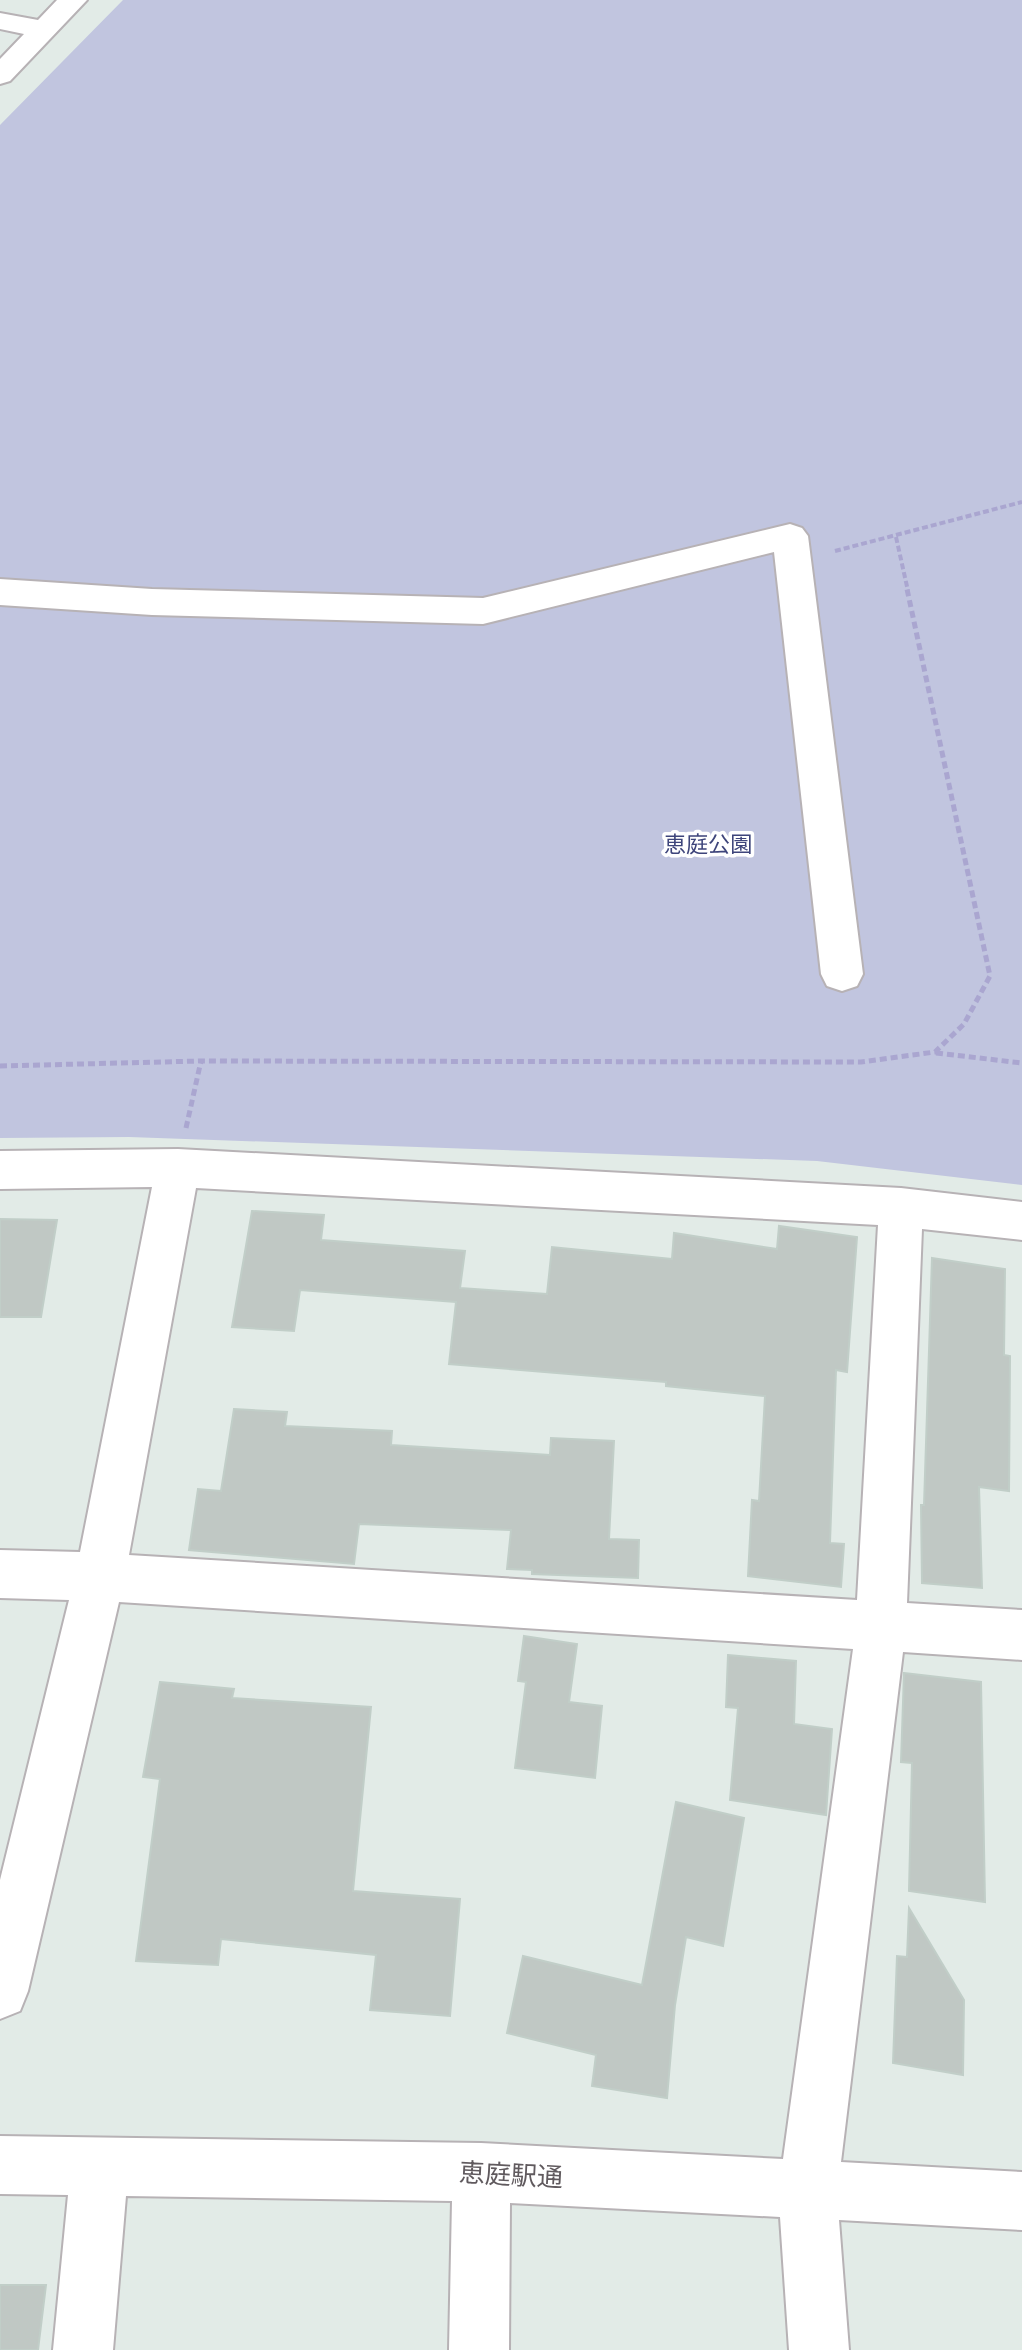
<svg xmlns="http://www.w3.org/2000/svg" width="1022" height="2350" viewBox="0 0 1022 2350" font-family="'Titillium Web','Noto Sans JP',sans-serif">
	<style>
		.green { fill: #c1c5df }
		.building { fill: #c0c8c4; stroke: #c1cec8; stroke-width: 2 }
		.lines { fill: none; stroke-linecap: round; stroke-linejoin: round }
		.minor-casing { stroke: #b7b2b5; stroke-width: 4 }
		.path-far1 { stroke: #aaa6d0; stroke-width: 4; stroke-dasharray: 6 3; stroke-linecap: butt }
		.path { stroke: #aaa6d0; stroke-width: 5; stroke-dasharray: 7 4; stroke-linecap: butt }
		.minor { fill: #fff; fill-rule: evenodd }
		.labels { text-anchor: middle; stroke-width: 7; stroke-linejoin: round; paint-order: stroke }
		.park-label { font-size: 22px; fill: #3e457b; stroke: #fff }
		.near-street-label { font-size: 26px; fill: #605a5e; stroke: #fff }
	</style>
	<rect width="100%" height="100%" fill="#e2ebe7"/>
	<path class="green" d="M 123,0 L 1022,0 L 1022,1185 L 817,1161 L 129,1137 L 0,1138 L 0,125 Z"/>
	<path class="building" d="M 252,1211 L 324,1215 L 321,1240 L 465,1251 L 460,1288 L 547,1294 L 552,1247 L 672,1259 L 674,1233 L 777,1249 L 779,1226 L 857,1237 L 847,1372 L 836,1370 L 830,1543 L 844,1544 L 841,1587 L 748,1576 L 752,1500 L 759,1501 L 765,1396 L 666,1386 L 666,1382 L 449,1364 L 456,1302 L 300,1290 L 294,1331 L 232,1327 Z
		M 0,1219 L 57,1220 L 41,1317 L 0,1317 Z
		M 932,1258 L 1005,1269 L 1004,1355 L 1010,1356 L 1009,1491 L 979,1487 L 982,1588 L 922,1583 L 921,1505 L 924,1505 Z
		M 234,1409 L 287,1412 L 285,1426 L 392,1431 L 391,1445 L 550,1455 L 551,1438 L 614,1441 L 609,1539 L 639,1540 L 638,1578 L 532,1574 L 532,1570 L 507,1569 L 511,1530 L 359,1524 L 354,1564 L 189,1550 L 198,1489 L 221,1491 Z
		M 524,1636 L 577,1644 L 569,1702 L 602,1706 L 595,1778 L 515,1768 L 526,1682 L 518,1681 Z
		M 728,1655 L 796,1661 L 794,1724 L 832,1729 L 826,1815 L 730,1800 L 738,1708 L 726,1707 Z
		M 904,1673 L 981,1682 L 985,1902 L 909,1891 L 912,1763 L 901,1762 Z
		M 160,1682 L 234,1689 L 232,1698 L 371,1707 L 353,1891 L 460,1899 L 450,2016 L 370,2010 L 376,1955 L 221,1939 L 218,1965 L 136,1961 L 160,1779 L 143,1777 Z
		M 676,1802 L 744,1818 L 723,1946 L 686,1937 L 675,2005 L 667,2098 L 592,2086 L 596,2055 L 507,2033 L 523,1956 L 642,1985 Z
		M 909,1908 L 964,2000 L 963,2075 L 893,2063 L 897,1956 L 907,1957 Z
		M 0,2285 L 46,2285 L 38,2350 L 0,2350 Z"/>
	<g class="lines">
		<defs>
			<path id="minor" d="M 57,0 L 87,0 L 10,81 L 0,84 L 0,59 L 24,34 L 0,29 L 0,13 L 38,20 Z
				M 790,524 L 802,528 L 808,536 L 863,974 L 857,986 L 842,991 L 827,986 L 821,974 L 774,552 L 483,624 L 152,615 L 0,605 L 0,579 L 152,589 L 483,598 Z
				M 178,1149 L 901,1188 L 1022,1202 L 1022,1240 L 922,1229 L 907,1603 L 1022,1610 L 1022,1660 L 903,1652 L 841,2162 L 1022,2172 L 1022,2230 L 839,2220 L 849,2350 L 789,2350 L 780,2217 L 510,2203 L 509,2350 L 449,2350 L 452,2201 L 126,2196 L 113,2350 L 53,2350 L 68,2195 L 0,2194 L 0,2136 L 481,2143 L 783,2159 L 853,1649 L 119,1602 L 28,1991 L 20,2011 L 0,2019 L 0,1880 L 69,1600 L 0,1598 L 0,1550 L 80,1552 L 152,1187 L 0,1189 L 0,1151 ZM 196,1188 L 878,1225 L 857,1600 L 129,1555 Z"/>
		</defs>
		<use href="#minor" class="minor-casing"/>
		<path class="path-far1" d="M 896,537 L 908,591
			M 835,551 L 1022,502"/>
		<path class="path" d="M 936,1053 L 1022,1063
			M 0,1066 L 201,1061 L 861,1062 L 935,1052 L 964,1024 L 990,976 L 907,589
			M 186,1128 L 201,1061"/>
		<use href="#minor" class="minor"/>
	</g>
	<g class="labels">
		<g class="park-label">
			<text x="708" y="852">恵庭公園</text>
		</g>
		<g class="near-street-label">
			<text transform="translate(511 2175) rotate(3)" y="9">恵庭駅通</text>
		</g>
	</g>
</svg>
